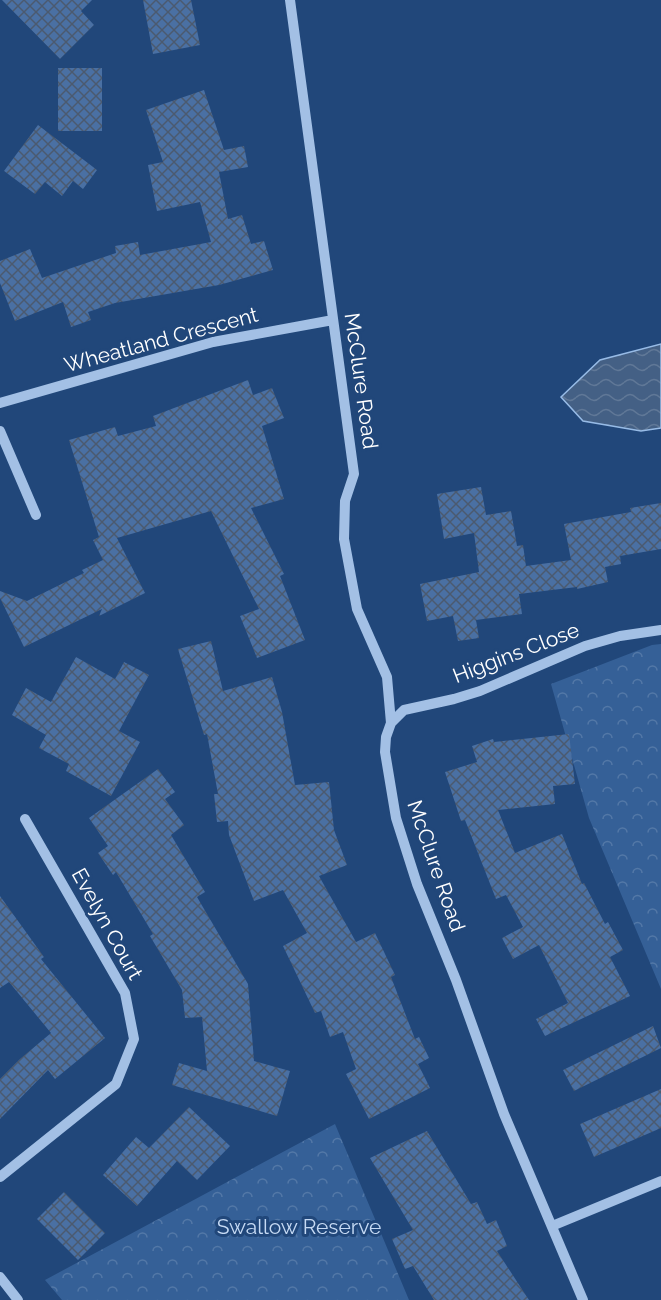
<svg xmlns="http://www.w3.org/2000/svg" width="661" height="1300" viewBox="0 0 661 1300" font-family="Raleway,sans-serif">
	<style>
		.park { fill: url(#park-crowns) }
		.water { fill: url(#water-waves); stroke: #97bbe6; stroke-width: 1.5 }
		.building { fill: url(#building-cross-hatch) }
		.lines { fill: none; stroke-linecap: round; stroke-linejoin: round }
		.minor { stroke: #a3c0e5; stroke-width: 10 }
		.labels { text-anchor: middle; stroke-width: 6; stroke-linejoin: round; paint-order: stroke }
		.street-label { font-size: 21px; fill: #fff; stroke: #21477a }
		.park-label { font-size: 21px; fill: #c6daf4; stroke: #21477a }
	</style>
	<defs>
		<pattern id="park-crowns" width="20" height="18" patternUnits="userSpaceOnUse" patternTransform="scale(1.5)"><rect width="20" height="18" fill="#356097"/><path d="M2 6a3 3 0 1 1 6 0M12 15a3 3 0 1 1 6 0" fill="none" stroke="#5378a7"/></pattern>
		<pattern id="water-waves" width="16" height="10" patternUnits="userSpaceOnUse" patternTransform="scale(1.5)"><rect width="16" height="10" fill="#446085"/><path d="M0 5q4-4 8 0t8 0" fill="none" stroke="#607897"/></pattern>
		<pattern id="building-cross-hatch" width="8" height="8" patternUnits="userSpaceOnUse" patternTransform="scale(1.5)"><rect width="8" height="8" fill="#4a70a3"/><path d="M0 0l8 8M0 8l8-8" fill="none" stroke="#4b5a6f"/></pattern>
	</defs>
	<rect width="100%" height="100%" fill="#21477a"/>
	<path class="park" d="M 661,644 L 661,989 L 589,818 L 551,684 L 652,645 Z
		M 335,1124 L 409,1300 L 62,1300 L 45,1280 Z"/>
	<path class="water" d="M 661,344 L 661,428 L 641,431 L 583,421 L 561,397 L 600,360 Z"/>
	<path class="building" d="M 2,0 L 92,0 L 81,11 L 94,25 L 60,59 Z
		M 143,0 L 191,0 L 200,45 L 153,54 Z
		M 58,68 L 102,68 L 102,131 L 58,131 Z
		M 204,90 L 224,150 L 244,146 L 248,167 L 219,172 L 228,219 L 242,215 L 251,244 L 264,241 L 273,270 L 219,285 L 115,303 L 88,312 L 91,320 L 71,327 L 63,302 L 15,321 L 0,283 L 0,261 L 30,249 L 42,278 L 116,253 L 115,246 L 138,242 L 140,255 L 211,242 L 200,202 L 157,211 L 148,165 L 163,162 L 146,110 Z
		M 38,125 L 97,170 L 83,189 L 73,181 L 62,196 L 45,182 L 35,194 L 4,171 Z
		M 248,380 L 253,395 L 272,388 L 284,418 L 262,426 L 284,499 L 251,508 L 284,574 L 280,576 L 305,640 L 257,658 L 240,616 L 259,609 L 211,511 L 117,538 L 145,593 L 99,616 L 102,609 L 24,647 L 0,598 L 0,591 L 27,601 L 84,573 L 82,570 L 103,560 L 93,540 L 99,537 L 69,440 L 115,427 L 118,436 L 156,426 L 153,416 Z
		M 481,487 L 486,515 L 511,511 L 517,546 L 523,545 L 526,566 L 571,560 L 564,524 L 631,512 L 630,508 L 661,503 L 661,549 L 620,556 L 621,564 L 605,567 L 608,582 L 577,589 L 577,587 L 519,594 L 522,614 L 476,620 L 479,638 L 458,641 L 453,616 L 427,621 L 420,584 L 479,572 L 474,533 L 444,539 L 437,494 Z
		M 211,641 L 223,691 L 272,677 L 282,712 L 295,785 L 329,782 L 334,830 L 347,865 L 319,876 L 356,942 L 375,933 L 395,975 L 391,977 L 415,1039 L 419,1037 L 429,1058 L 418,1064 L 430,1088 L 369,1119 L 346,1074 L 356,1069 L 343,1032 L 330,1037 L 321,1011 L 315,1013 L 283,946 L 307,933 L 283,890 L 254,901 L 229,835 L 228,821 L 217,822 L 214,794 L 218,794 L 207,734 L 204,735 L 178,649 Z
		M 76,657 L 115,679 L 124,662 L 149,675 L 119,731 L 140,742 L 111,796 L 66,771 L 69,764 L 39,748 L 46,735 L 12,715 L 26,688 L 51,702 Z
		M 569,734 L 575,784 L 553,786 L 555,804 L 498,810 L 515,853 L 562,834 L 582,884 L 584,883 L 605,924 L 608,922 L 623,950 L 610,957 L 630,996 L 545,1036 L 536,1019 L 568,1003 L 539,945 L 513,959 L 502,938 L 523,927 L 506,895 L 496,899 L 465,820 L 461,821 L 445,772 L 477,762 L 472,746 L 493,739 L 494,742 Z
		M 158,769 L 175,792 L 165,799 L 184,825 L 171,835 L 205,892 L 197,897 L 248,984 L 254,1061 L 290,1071 L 277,1116 L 172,1085 L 179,1063 L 207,1071 L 202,1017 L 185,1018 L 182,990 L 150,936 L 153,934 L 116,872 L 113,875 L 98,853 L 108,846 L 89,818 Z
		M 0,896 L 44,957 L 41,959 L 105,1038 L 55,1079 L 48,1070 L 0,1119 L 0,1079 L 20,1059 L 51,1033 L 9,982 L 0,988 Z
		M 653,1026 L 661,1048 L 574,1091 L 563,1070 Z
		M 661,1089 L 661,1128 L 594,1157 L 580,1124 Z
		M 189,1107 L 230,1146 L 197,1180 L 177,1161 L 137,1206 L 103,1175 L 136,1137 L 149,1148 Z
		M 427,1131 L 471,1204 L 477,1202 L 487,1224 L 496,1220 L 507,1246 L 497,1251 L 529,1300 L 434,1300 L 413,1266 L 405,1269 L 392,1239 L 413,1230 L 370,1158 Z
		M 64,1192 L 105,1233 L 78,1260 L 37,1219 Z"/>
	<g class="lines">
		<path class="minor" d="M 290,0 L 354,474 L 345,501 L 344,539 L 357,609 L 387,677 L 391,723 L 386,737 L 385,752 L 396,818 L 417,884 L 456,980 L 504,1114 L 583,1300
			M 0,403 L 213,342 L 333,320
			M 0,431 L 36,515
			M 391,723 L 404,710 L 454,699 L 480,691 L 585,646 L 620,636 L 661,630
			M 0,1177 L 116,1084 L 134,1039 L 125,993 L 25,819
			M 552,1226 L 661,1181
			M 0,1277 L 18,1300"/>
	</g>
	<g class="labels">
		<g class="street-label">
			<text transform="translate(161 340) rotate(-15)" y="7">Wheatland Crescent</text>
			<text transform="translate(361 381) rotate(82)" y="7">McClure Road</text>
			<text transform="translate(516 653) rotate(-21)" y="7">Higgins Close</text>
			<text transform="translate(436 866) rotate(71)" y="7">McClure Road</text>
			<text transform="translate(107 924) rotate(61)" y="7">Evelyn Court</text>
		</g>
		<g class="park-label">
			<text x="299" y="1234">Swallow Reserve</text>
		</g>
	</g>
</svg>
